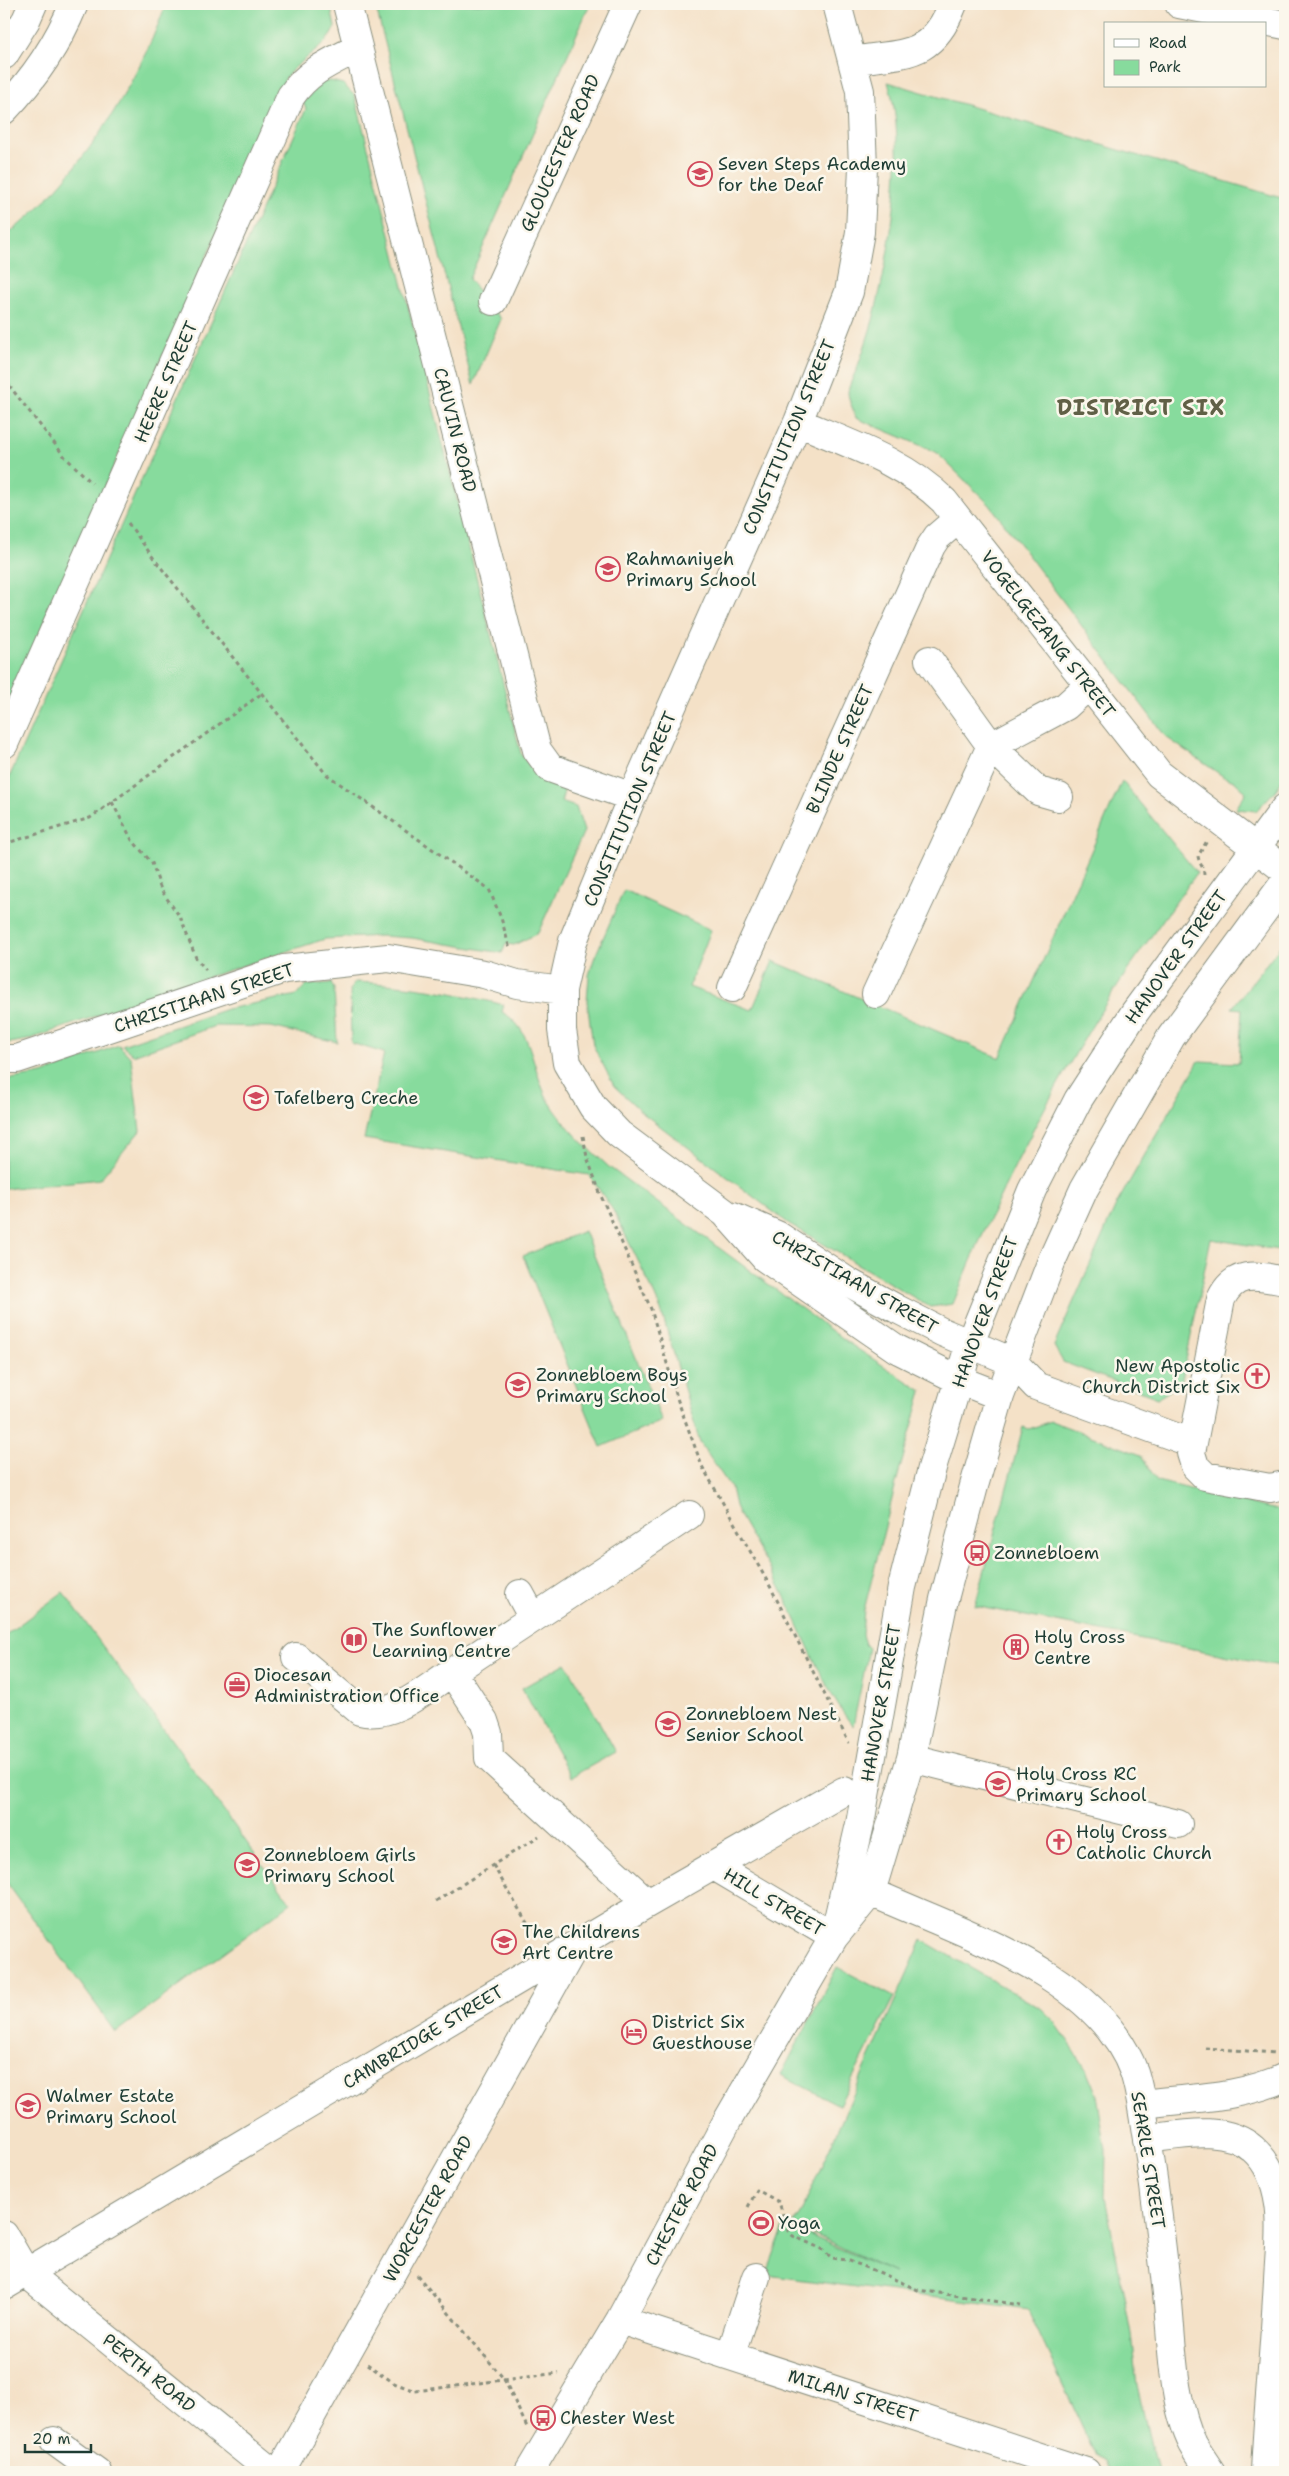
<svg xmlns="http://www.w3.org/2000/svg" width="1289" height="2476" viewBox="0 0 1289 2476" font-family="'Shantell Sans',sans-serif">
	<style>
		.green { fill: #87db9d; stroke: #538c68 }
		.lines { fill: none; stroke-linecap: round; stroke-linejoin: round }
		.minor-casing { stroke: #8a8f7e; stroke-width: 30 }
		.major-casing { stroke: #8a8f7e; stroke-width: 30 }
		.highway-casing { stroke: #8a8f7e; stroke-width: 30 }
		.path { stroke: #8a8f7e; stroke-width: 3; stroke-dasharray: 4 4; stroke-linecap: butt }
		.minor { stroke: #fff; stroke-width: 28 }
		.major { stroke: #fff; stroke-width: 28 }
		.highway { stroke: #fff; stroke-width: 28 }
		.labels { text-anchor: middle; stroke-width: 5; stroke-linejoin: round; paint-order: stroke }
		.street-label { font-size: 18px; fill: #1f3d34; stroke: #fbf7ec }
		.poi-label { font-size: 18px; fill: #1f3d34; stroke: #fbf7ec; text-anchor: start }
		.district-label { font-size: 22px; font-weight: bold; letter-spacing: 1px; fill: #606046; stroke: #fbf7ec }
	</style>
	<rect width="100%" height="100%" fill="#fbf7ec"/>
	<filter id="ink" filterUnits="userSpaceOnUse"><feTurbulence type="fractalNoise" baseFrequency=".02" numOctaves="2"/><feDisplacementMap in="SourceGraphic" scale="10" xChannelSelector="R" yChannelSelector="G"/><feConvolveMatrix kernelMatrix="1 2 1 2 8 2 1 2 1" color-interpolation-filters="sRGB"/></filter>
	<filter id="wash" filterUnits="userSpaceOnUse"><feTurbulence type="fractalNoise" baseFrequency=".0096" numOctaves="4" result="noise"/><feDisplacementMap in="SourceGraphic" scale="20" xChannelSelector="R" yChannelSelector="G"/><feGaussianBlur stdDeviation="1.12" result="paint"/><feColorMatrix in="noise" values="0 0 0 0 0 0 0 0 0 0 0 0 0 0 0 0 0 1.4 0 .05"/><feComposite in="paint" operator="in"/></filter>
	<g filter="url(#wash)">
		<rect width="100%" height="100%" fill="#f4e1c7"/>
		<path class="green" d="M 166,4 L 330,4 L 335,27 C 325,50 301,58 286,77 L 4,714 L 4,237 C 76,183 136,88 166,4 Z
			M 375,4 L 590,4 L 469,279 L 501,319 L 473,385 Z
			M 331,81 L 343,84 L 355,96 L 521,754 C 533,773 544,781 565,788 L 561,802 L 576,807 L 584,831 L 538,933 L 514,945 L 506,944 L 502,953 L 412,938 L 381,936 L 325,939 L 211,976 L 27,1040 L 4,1044 L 4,789 L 306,109 L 303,102 L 321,82 Z
			M 888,82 L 1285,199 L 1285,776 L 1276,790 L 1256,811 L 1236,809 L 1246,792 L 1234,781 L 1224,777 L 1166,737 L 990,505 L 936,452 L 856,418 C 854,411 848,399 848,392 C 849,384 856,372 859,363 C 864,349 869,334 873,320 C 890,253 909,148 888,82 Z
			M 1122,781 L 1197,873 C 1167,914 1137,955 1110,997 C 1048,1095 996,1197 953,1304 L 930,1307 L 788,1223 L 644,1114 L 614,1086 L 593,1045 L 587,1001 L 589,975 L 594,959 L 624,890 L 711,930 L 689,987 L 752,1010 L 773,961 L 1000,1058 Z
			M 1285,940 L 1285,1251 L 1211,1239 L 1181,1384 L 1158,1398 L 1063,1362 L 1054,1346 L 1117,1203 L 1199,1061 L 1239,1063 L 1242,1009 L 1232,1008 Z
			M 355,982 C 405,984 455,992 504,1005 L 502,1012 C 535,1030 531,1072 549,1101 C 565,1127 587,1147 609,1167 L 847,1342 L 922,1391 L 896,1483 L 864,1610 L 862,1635 L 865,1644 L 869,1648 L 853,1726 C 825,1692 805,1637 785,1597 C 772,1570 755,1544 740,1517 L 735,1506 L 731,1488 L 700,1443 L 661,1310 L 651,1287 L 613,1210 L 589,1175 L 364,1139 L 384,1053 L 351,1043 L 350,989 Z
			M 331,983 L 334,989 L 337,1042 L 271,1027 L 215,1026 L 133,1055 L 122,1045 L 227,1009 L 297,995 L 306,985 Z
			M 119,1045 L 131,1058 L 140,1131 L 100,1179 L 4,1189 L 4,1080 L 42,1074 Z
			M 584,1231 L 662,1421 L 601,1447 L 523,1256 Z
			M 1051,1421 L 1141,1455 L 1157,1481 L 1285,1512 L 1285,1667 L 975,1606 L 1023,1427 L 1029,1429 Z
			M 63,1592 L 291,1903 L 116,2032 L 4,1879 L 4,1636 Z
			M 566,1663 L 616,1752 L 571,1777 L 522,1688 Z
			M 922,1940 L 1042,2009 L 1055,2022 L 1075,2051 L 1087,2071 L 1097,2095 L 1106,2150 L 1105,2196 L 1131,2334 L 1137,2385 L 1157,2472 L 1110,2472 L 1104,2460 L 1096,2456 L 1028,2310 L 766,2275 L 785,2224 L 894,2273 L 793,2224 L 802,2210 Z
			M 837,1967 L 894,1997 L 839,2105 L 781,2075 Z"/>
	</g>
	<g filter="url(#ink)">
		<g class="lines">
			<defs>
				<path id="minor" d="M 347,4 L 537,750 L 550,768 L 632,797
					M 837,4 L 860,91 L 863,167 L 860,232 L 849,292 L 798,422 L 632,797 L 573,941 L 562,990 L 562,1030 L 567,1063 L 593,1107 L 619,1134 L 725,1213 L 765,1258 L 897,1349 L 959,1380 L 1000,1396
					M 1179,4 L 1285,25
					M 852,61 C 904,52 931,60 953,4
					M 4,110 C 33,80 58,43 74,4
					M 493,301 L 628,4
					M 798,422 C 849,444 903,461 944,501 L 1159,774 L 1285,870
					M 929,660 L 991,746 L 1038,791 L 1059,797
					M 4,744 L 291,96 C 309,70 331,62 358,48
					M 732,988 L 931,546 L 937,537 L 958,519
					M 876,994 L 991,746 L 1066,706 L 1088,686
					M 4,1059 L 17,1059 L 284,969 L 388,958 L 484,974 L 517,984 L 562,990
					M 733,1216 L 777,1235 L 848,1282 L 897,1309 L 942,1332 L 1013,1362 L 1036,1386 L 1192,1443
					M 1285,1281 C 1258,1276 1235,1269 1221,1299 L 1191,1453 L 1195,1466 L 1205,1476 L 1270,1488 L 1285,1485
					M 520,1594 L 533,1618
					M 296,1657 L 360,1711 C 392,1720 427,1688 452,1672
					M 911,1758 L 1178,1824
					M 714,1866 L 834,1937
					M 854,1887 L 871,1892 C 958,1932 1098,1973 1134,2072 C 1141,2094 1143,2116 1147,2139 C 1156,2193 1162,2248 1168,2303 C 1172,2346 1173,2405 1193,2444 C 1198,2453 1205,2463 1211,2472
					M 648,1903 L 489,1758 L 488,1733 L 484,1721 L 452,1672 L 689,1515
					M 836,1928 L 860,1824 L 902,1587 L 932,1468 L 970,1343 L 1032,1190 L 1078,1100 L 1135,1012 L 1285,808
					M 4,2235 L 26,2273 L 272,2472
					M 4,2286 L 615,1922 L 844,1791
					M 620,2320 L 1086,2472
					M 730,2356 L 756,2277
					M 54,2441 L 97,2472
					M 280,2472 L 575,1946
					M 529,2472 L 620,2320 L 727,2121 L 825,1952 L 834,1937 L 871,1892 L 911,1758 L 944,1599 L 974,1486 L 1000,1396 L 1052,1260 L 1084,1189 L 1171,1037 L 1285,882"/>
				<path id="major" d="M 4,55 L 26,20 L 33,4"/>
				<path id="highway" d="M 1142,2104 C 1189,2098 1242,2098 1285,2077
					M 1147,2139 C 1180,2135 1225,2124 1253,2149 C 1269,2163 1276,2183 1279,2203 C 1283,2227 1279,2255 1278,2279 C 1275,2343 1268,2408 1265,2472"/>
			</defs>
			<use href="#minor" class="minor-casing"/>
			<use href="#major" class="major-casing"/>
			<use href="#highway" class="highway-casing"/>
			<path class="path" d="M 4,379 L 65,457 L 92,483
				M 128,523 L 155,560 L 326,774 L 489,889 L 501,918 L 510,949
				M 112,802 L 132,840 L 152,863 L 161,890 L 180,917 L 196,958 L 206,970
				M 4,844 L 90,818 L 261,694
				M 1204,875 C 1204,867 1199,864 1198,856 L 1207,841
				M 583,1136 L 587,1157 L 601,1196 L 651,1309 L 678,1401 L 702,1466 L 771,1588 L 849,1743
				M 493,1865 L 530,1928
				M 436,1901 L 539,1836
				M 1205,2048 L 1275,2053
				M 748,2207 L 757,2190 L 779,2202 L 788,2231 L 793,2236 L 822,2249 L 832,2258 L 847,2260 L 881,2273 L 918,2290 L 1021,2305
				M 417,2275 L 504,2379 L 527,2427
				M 367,2364 L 394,2383 L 415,2391 L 559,2373"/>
			<use href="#minor" class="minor"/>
			<use href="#major" class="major"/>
			<use href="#highway" class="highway"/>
		</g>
	</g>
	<defs>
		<symbol id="school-ring" viewBox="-11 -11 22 22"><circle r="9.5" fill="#fbf7ec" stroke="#d1495b" stroke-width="1.5"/><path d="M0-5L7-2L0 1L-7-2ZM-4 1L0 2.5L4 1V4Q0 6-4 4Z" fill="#d1495b"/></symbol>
		<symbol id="church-ring" viewBox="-11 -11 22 22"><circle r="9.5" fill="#fbf7ec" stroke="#d1495b" stroke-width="1.5"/><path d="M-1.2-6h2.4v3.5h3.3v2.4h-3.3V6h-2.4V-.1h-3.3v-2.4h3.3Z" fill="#d1495b"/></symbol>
		<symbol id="bus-ring" viewBox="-11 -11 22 22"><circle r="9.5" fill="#fbf7ec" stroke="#d1495b" stroke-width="1.5"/><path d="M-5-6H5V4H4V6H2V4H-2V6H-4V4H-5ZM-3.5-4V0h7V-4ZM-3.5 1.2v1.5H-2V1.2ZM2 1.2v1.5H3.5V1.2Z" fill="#d1495b"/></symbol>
		<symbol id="library-ring" viewBox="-11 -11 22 22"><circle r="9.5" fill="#fbf7ec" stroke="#d1495b" stroke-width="1.5"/><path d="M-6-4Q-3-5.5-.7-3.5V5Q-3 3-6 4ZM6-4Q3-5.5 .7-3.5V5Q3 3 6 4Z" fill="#d1495b"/></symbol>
		<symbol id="building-ring" viewBox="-11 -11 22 22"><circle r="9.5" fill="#fbf7ec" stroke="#d1495b" stroke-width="1.5"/><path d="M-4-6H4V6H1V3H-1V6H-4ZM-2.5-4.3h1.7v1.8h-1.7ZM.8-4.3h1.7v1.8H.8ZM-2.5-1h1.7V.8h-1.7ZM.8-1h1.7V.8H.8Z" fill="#d1495b"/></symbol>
		<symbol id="office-ring" viewBox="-11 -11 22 22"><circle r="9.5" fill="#fbf7ec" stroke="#d1495b" stroke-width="1.5"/><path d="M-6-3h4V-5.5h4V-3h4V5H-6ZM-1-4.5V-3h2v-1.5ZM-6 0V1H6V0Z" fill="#d1495b"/></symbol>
		<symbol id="hotel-ring" viewBox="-11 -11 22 22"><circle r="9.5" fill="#fbf7ec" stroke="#d1495b" stroke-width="1.5"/><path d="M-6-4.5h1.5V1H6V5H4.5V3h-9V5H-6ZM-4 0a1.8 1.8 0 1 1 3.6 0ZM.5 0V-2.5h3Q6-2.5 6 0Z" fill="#d1495b"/></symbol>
		<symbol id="stadium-ring" viewBox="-11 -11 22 22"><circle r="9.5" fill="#fbf7ec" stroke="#d1495b" stroke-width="1.5"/><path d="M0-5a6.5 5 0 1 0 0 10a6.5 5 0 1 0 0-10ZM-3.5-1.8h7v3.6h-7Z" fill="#d1495b"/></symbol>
	</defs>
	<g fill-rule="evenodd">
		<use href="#school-ring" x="686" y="160" width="28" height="28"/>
		<use href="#school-ring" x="594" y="555" width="28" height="28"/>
		<use href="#school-ring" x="242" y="1084" width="28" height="28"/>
		<use href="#church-ring" x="1243" y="1362" width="28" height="28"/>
		<use href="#school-ring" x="504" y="1371" width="28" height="28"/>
		<use href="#bus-ring" x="963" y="1539" width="28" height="28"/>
		<use href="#library-ring" x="340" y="1626" width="28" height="28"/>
		<use href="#building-ring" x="1002" y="1633" width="28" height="28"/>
		<use href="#office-ring" x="223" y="1671" width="28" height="28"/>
		<use href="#school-ring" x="654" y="1710" width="28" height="28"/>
		<use href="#school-ring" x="984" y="1770" width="28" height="28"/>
		<use href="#church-ring" x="1045" y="1828" width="28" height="28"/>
		<use href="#school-ring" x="233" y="1851" width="28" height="28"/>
		<use href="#school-ring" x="490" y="1928" width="28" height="28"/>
		<use href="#hotel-ring" x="620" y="2018" width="28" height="28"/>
		<use href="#school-ring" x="14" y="2092" width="28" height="28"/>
		<use href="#stadium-ring" x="747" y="2209" width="28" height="28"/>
		<use href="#bus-ring" x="529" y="2404" width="28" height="28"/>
	</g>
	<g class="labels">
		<g class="street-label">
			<text transform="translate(560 153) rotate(-66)" y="6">GLOUCESTER ROAD</text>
			<text transform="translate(166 382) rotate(-66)" y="6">HEERE STREET</text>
			<text transform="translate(455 430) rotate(76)" y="6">CAUVIN ROAD</text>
			<text transform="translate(789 437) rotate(-67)" y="6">CONSTITUTION STREET</text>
			<text transform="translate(1048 634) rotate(52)" y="6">VOGELGEZANG STREET</text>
			<text transform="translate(840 749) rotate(-66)" y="6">BLINDE STREET</text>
			<text transform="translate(630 809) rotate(-67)" y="6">CONSTITUTION STREET</text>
			<text transform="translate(1176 957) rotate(-54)" y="6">HANOVER STREET</text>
			<text transform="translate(204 998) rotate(-18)" y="6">CHRISTIAAN STREET</text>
			<text transform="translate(855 1282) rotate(30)" y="6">CHRISTIAAN STREET</text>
			<text transform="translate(985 1312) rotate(-70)" y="6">HANOVER STREET</text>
			<text transform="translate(881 1703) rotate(-80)" y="6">HANOVER STREET</text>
			<text transform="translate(774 1902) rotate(31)" y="6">HILL STREET</text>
			<text transform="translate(423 2037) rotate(-31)" y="6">CAMBRIDGE STREET</text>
			<text transform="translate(1148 2160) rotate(81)" y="6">SEARLE STREET</text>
			<text transform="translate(682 2205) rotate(-62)" y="6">CHESTER ROAD</text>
			<text transform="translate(428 2209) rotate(-61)" y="6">WORCESTER ROAD</text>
			<text transform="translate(149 2373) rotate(39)" y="6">PERTH ROAD</text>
			<text transform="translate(853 2396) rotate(18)" y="6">MILAN STREET</text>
		</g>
		<g class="poi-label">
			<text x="718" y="170">Seven Steps Academy<tspan x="718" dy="21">for the Deaf</tspan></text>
			<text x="626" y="565">Rahmaniyeh<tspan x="626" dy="21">Primary School</tspan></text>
			<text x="274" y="1104">Tafelberg Creche</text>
			<text x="1240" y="1372" text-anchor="end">New Apostolic<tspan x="1240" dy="21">Church District Six</tspan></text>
			<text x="536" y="1381">Zonnebloem Boys<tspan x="536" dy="21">Primary School</tspan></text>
			<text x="994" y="1559">Zonnebloem</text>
			<text x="372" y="1636">The Sunflower<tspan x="372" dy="21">Learning Centre</tspan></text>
			<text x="1034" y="1643">Holy Cross<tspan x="1034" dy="21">Centre</tspan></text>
			<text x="254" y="1681">Diocesan<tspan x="254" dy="21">Administration Office</tspan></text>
			<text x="686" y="1720">Zonnebloem Nest<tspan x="686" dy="21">Senior School</tspan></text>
			<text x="1016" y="1780">Holy Cross RC<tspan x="1016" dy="21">Primary School</tspan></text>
			<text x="1076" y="1838">Holy Cross<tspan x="1076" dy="21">Catholic Church</tspan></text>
			<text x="264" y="1861">Zonnebloem Girls<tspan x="264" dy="21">Primary School</tspan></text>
			<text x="522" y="1938">The Childrens<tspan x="522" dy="21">Art Centre</tspan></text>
			<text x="652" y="2028">District Six<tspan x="652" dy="21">Guesthouse</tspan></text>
			<text x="46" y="2102">Walmer Estate<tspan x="46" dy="21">Primary School</tspan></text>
			<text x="778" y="2229">Yoga</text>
			<text x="560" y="2424">Chester West</text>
		</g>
		<g class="district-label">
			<text x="1141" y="415">DISTRICT SIX</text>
		</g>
	</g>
	<rect width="1289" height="2476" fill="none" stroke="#fbf7ec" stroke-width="20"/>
	<rect x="1104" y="22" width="162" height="65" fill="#fbf7ec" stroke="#a3ada2"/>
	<rect x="1114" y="39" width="25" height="8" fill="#ffffff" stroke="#a3ada2"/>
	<text x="1149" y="48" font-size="15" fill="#1f3d34">Road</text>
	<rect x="1114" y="60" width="25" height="15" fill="#87db9d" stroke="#a3ada2"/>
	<text x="1149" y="72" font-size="15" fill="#1f3d34">Park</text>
	<path d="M25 2444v8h66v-8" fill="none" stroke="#1f3d34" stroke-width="2.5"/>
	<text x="32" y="2444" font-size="15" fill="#1f3d34" stroke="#fbf7ec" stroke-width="4" paint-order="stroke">20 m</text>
</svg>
